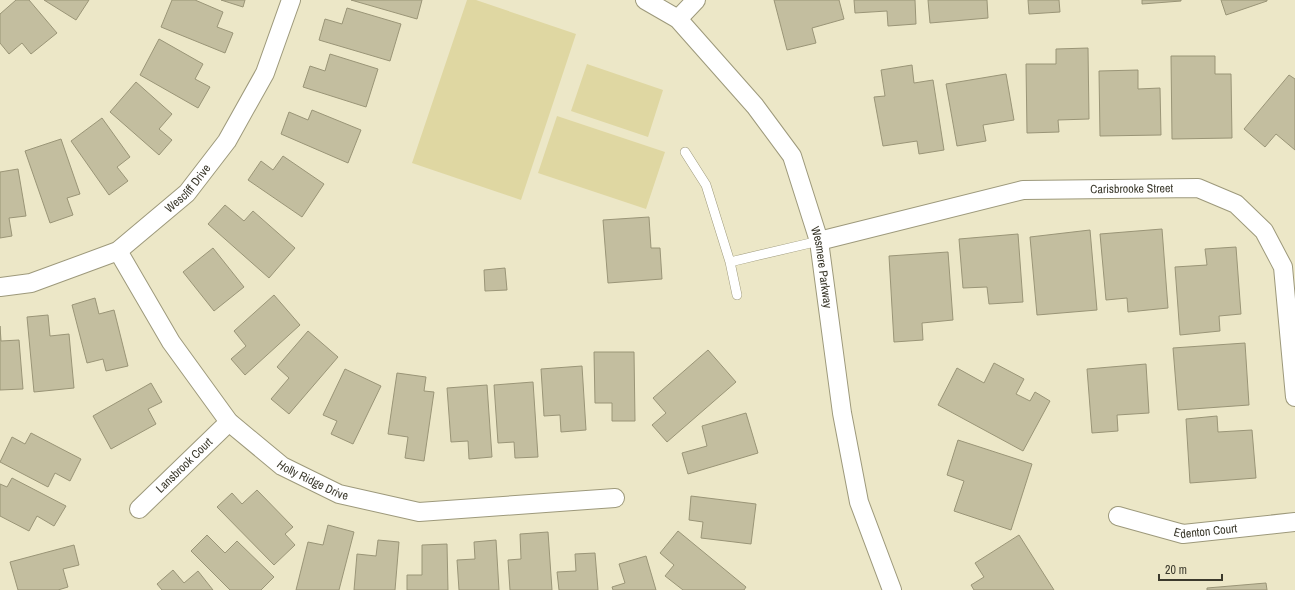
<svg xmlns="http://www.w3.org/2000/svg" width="1295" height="590" viewBox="0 0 1295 590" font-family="'Archivo Narrow',sans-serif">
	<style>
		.green { fill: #dfd7a2 }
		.building { fill: #c3be9f; stroke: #9a9577 }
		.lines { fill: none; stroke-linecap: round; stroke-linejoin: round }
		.service-casing { stroke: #9d997b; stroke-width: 10 }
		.minor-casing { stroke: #9d997b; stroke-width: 20 }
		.service { stroke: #fff; stroke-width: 9 }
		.minor { stroke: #fff; stroke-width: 18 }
		.labels { text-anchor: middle; stroke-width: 3; stroke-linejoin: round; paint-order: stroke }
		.street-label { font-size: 12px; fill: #3b392c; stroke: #ece7c7 }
	</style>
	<rect width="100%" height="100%" fill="#ece7c7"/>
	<path class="green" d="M 467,0 L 476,0 L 576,34 L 521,200 L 412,163 Z
		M 587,64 L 663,90 L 648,137 L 571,111 Z
		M 557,116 L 665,152 L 646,209 L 538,173 Z"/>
	<path class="building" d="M 16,0 L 29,0 L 57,33 L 31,54 L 22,43 L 9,54 L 0,43 L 0,14 Z
		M 44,0 L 89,0 L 76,20 Z
		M 172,0 L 195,0 L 223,12 L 217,27 L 233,33 L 225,53 L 161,27 Z
		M 221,0 L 245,0 L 243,7 Z
		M 351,0 L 422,0 L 417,19 Z
		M 774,0 L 839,0 L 844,19 L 812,28 L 816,43 L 787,50 Z
		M 854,0 L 915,0 L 916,24 L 888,26 L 887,11 L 855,13 Z
		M 928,0 L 987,0 L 988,18 L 930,23 Z
		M 1028,0 L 1059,0 L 1060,12 L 1029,14 Z
		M 1142,0 L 1181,0 L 1181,1 L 1142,4 Z
		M 1221,0 L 1267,0 L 1267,1 L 1226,15 Z
		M 347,8 L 401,24 L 390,61 L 319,40 L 325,19 L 342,24 Z
		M 159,39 L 203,64 L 195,79 L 210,87 L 198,108 L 140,75 Z
		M 1088,48 L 1089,119 L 1058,120 L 1059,132 L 1027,133 L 1026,64 L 1056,64 L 1056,49 Z
		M 330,54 L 378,69 L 366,107 L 303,87 L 310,66 L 325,71 Z
		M 1171,56 L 1215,56 L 1215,74 L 1231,74 L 1232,138 L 1172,139 Z
		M 912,65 L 914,83 L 933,80 L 944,150 L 919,154 L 917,141 L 883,146 L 874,97 L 885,96 L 881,70 Z
		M 1138,70 L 1138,89 L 1160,88 L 1161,135 L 1100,136 L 1099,71 Z
		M 1006,74 L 1014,120 L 983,125 L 986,141 L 957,146 L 946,84 Z
		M 1289,75 L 1295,79 L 1295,150 L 1276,134 L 1265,147 L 1244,129 Z
		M 136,82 L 172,114 L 159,129 L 172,140 L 159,155 L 110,112 Z
		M 312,110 L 361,130 L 348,163 L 281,134 L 289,112 L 308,120 Z
		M 102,118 L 130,157 L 117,167 L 128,181 L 109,195 L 71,141 Z
		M 61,139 L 80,194 L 67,198 L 73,215 L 50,223 L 25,151 Z
		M 283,156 L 324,184 L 302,217 L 248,180 L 261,161 L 273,170 Z
		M 18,169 L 26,216 L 9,218 L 12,236 L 0,238 L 0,172 Z
		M 225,205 L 244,221 L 253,211 L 295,248 L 269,278 L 208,224 Z
		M 649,217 L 651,248 L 660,248 L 662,279 L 608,283 L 603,220 Z
		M 1162,229 L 1168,308 L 1128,312 L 1127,298 L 1106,300 L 1100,234 Z
		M 1090,230 L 1097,310 L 1037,315 L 1030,237 Z
		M 1018,234 L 1023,302 L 989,304 L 987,287 L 963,288 L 959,239 Z
		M 1236,247 L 1241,314 L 1219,316 L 1220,331 L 1180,335 L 1175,267 L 1207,265 L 1205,249 Z
		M 213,248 L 244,287 L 214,311 L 183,272 Z
		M 948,252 L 953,320 L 922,323 L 923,340 L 894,342 L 889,256 Z
		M 505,268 L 507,290 L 485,291 L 484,270 Z
		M 274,295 L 300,325 L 245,375 L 231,359 L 246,346 L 234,331 Z
		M 95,298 L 99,314 L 114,310 L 128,366 L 106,371 L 103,359 L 87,363 L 72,305 Z
		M 48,315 L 50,336 L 69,334 L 74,388 L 34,392 L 27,317 Z
		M 0,326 L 1,341 L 19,340 L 23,389 L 0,390 Z
		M 308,331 L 338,357 L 289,414 L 271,399 L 289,378 L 277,367 Z
		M 1245,343 L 1249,405 L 1178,410 L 1173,348 Z
		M 708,350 L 736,382 L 667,442 L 652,425 L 666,413 L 653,398 Z
		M 594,352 L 634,352 L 635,421 L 612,421 L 612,403 L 595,403 Z
		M 994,363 L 1024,379 L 1016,394 L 1030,401 L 1035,392 L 1050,401 L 1023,451 L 938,405 L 957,368 L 984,383 Z
		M 1146,364 L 1149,413 L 1117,415 L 1118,431 L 1092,433 L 1087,369 Z
		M 582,366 L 586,430 L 561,432 L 560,415 L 544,416 L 541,369 Z
		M 345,369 L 381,386 L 353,444 L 331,434 L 337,421 L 323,415 Z
		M 397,373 L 426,377 L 424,391 L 434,392 L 424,461 L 405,458 L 408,437 L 388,434 Z
		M 533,382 L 538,457 L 515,458 L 514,442 L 498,443 L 494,385 Z
		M 151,383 L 162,402 L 148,409 L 156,424 L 111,449 L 93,416 Z
		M 487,385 L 492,457 L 469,459 L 468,441 L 451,442 L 447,388 Z
		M 746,413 L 758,453 L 688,474 L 682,453 L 707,446 L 702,426 Z
		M 1217,416 L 1218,432 L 1252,430 L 1256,478 L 1190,483 L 1186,419 Z
		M 31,433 L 81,459 L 70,481 L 55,473 L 48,487 L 0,462 L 12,437 L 25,444 Z
		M 958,440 L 1032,464 L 1011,530 L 954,511 L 964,481 L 947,475 Z
		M 12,478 L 66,506 L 54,526 L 37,516 L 29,531 L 0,516 L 0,484 L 7,487 Z
		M 257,490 L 293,527 L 285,534 L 295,545 L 274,565 L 217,507 L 232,493 L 242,504 Z
		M 691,496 L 756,504 L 751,544 L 701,538 L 703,522 L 689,520 Z
		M 328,525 L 354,532 L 339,590 L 296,590 L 308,542 L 323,545 Z
		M 678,531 L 746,587 L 744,590 L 683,590 L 665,576 L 674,565 L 660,553 Z
		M 548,532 L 552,590 L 510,590 L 508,560 L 521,559 L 520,534 Z
		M 207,535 L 225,553 L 237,541 L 274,577 L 261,590 L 230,590 L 191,551 Z
		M 1019,535 L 1054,590 L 974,590 L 971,585 L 984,577 L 975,563 Z
		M 378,540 L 399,542 L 395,590 L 354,590 L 357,554 L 376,556 Z
		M 496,540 L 499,590 L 459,590 L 457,560 L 475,559 L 474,542 Z
		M 447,544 L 448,590 L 407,590 L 407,575 L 422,575 L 422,545 Z
		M 74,545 L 79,565 L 63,569 L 68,587 L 58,590 L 18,590 L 10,562 Z
		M 595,553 L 598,590 L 559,590 L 557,572 L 576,571 L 575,554 Z
		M 646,556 L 656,590 L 613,590 L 612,587 L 625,583 L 619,564 Z
		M 173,570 L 184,583 L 198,571 L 213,590 L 162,590 L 157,584 Z
		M 1266,583 L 1267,590 L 1207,590 L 1207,588 Z"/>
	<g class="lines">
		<defs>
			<path id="service" d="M 685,152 L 706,185 L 730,262 L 819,241
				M 730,262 L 737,295"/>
			<g id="minor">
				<path id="s1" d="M 645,0 L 678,19 L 755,106 L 792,156 L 819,241 L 842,413 L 859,502 L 892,590"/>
				<path d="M 678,19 L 696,0"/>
				<path id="s2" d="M 819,241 L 1023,190 L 1198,188 L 1236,204 L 1264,231 L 1283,267 L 1295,397"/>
				<path id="s3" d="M 118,251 L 171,342 L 229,422 L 282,466 L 339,494 L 419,512 L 615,498"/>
				<path id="s4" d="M 0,287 L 31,283 L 118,251 L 187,193 L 227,141 L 265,73 L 291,0"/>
				<path id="s5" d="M 139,509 L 229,422"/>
				<path id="s6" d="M 1118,516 L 1183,534 L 1295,522"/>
			</g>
		</defs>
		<use href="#service" class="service-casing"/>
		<use href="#minor" class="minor-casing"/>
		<use href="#service" class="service"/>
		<use href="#minor" class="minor"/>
	</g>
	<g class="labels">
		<g class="street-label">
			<text dy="4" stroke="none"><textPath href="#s4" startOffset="218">Wescliff Drive</textPath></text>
			<text dy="4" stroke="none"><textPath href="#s2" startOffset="319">Carisbrooke Street</textPath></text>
			<text dy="4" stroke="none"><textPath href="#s1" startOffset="332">Wesmere Parkway</textPath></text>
			<text dy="4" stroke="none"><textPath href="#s5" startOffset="63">Lansbrook Court</textPath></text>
			<text dy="4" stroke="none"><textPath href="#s3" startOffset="307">Holly Ridge Drive</textPath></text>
			<text dy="4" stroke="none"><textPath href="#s6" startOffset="90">Edenton Court</textPath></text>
		</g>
	</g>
	<path d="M1159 574v6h63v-6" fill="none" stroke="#3b392c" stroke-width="2"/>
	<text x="1165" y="574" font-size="12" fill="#3b392c" stroke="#ece7c7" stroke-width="3" paint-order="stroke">20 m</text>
</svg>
